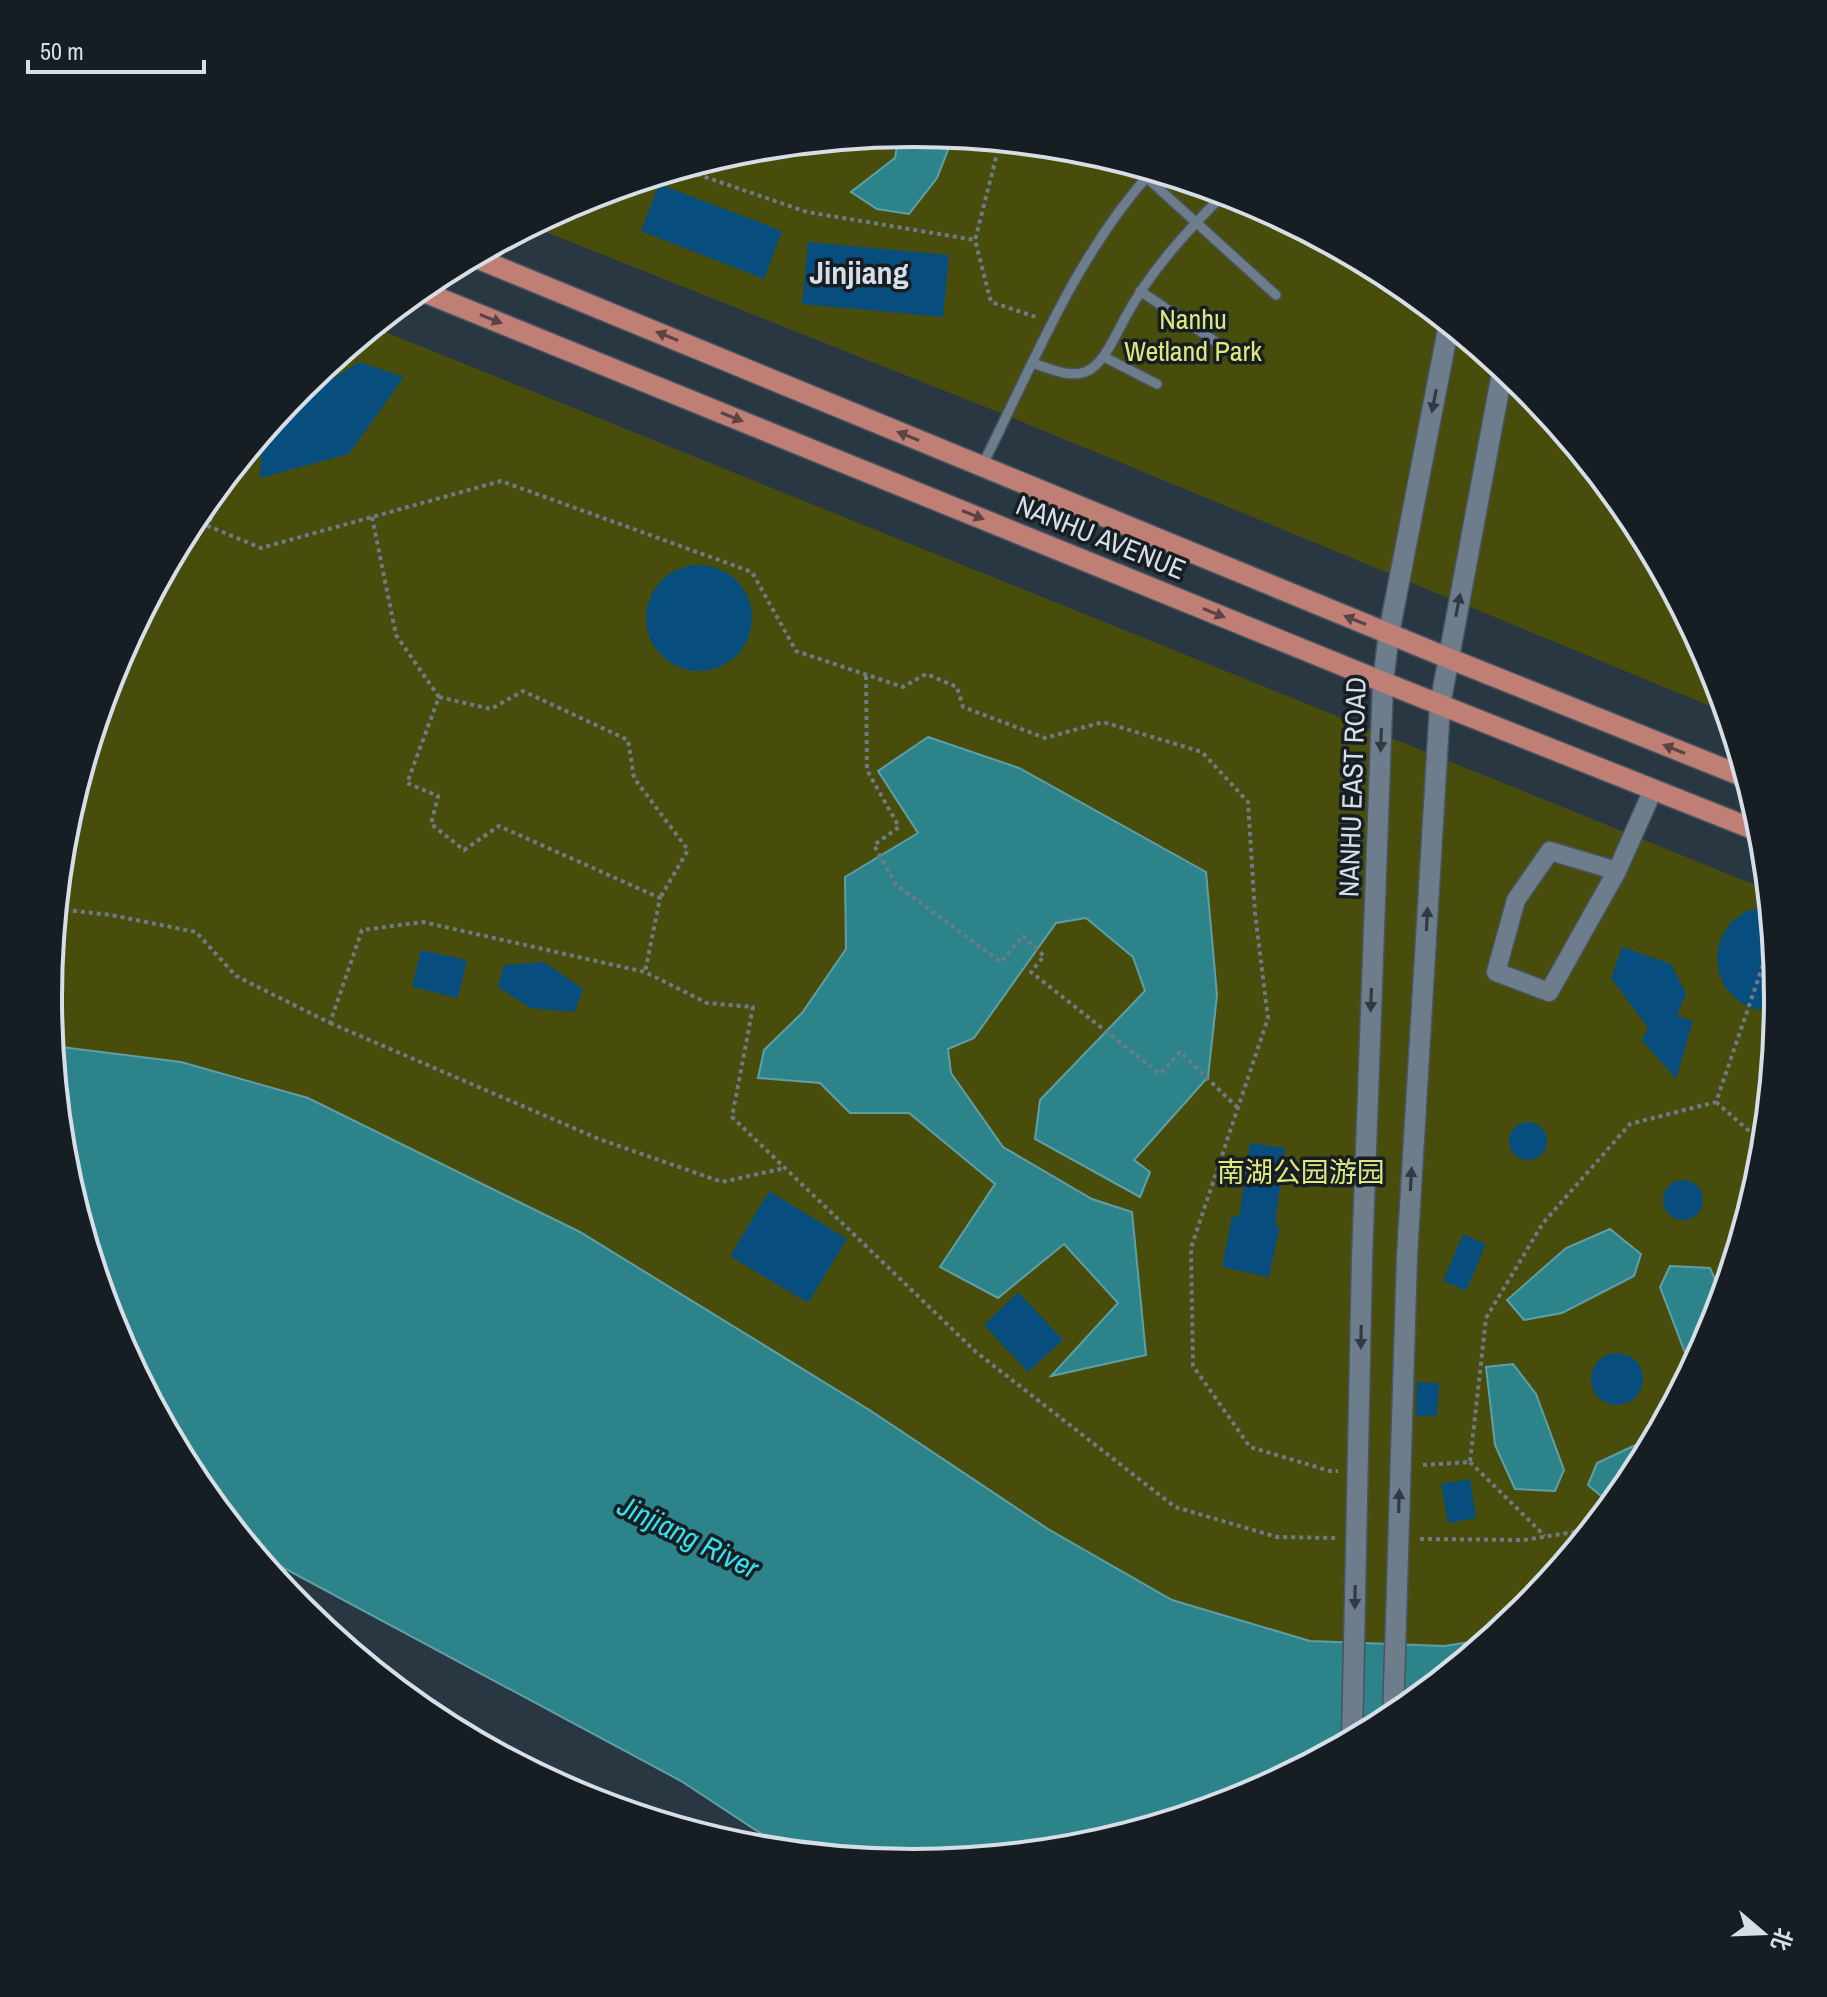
<svg xmlns="http://www.w3.org/2000/svg" width="1827" height="1997" viewBox="0 0 1827 1997" font-family="'Archivo Narrow','Noto Sans SC',sans-serif">
	<style>
		.green { fill: #494d0c }
		.water { fill: #2c838a; stroke: #5f9fa6; stroke-width: 2 }
		.building { fill: #074e7e }
		.lines { fill: none; stroke-linecap: round; stroke-linejoin: round }
		.service-casing { stroke: #48545f; stroke-width: 12 }
		.minor-casing { stroke: #48545f; stroke-width: 21 }
		.secondary-casing { stroke: #48545f; stroke-width: 23 }
		.primary-casing { stroke: #48545f; stroke-width: 23 }
		.path { stroke: #6e7a85; stroke-width: 4; stroke-dasharray: 4 4; stroke-linecap: butt }
		.service { stroke: #6d7d8b; stroke-width: 9 }
		.minor { stroke: #6d7d8b; stroke-width: 18 }
		.secondary { stroke: #6d7d8b; stroke-width: 20 }
		.primary { stroke: #bf7f75; stroke-width: 20 }
		.secondary-bridge-casing { stroke: #48545f; stroke-width: 23; stroke-linecap: butt }
		.secondary-bridge { stroke: #6d7d8b; stroke-width: 20 }
		.oneway { fill: #5a4544 }
		.oneway2 { fill: #313a42 }
		.labels { text-anchor: middle; stroke-width: 7; stroke-linejoin: round; paint-order: stroke }
		.park-label { font-size: 28px; fill: #dee87e; stroke: #171e23 }
		.street-label { font-size: 28px; fill: #d6dfe7; stroke: #171e23 }
		.water-label { font-size: 30px; font-style: italic; fill: #35dfed; stroke: #171e23 }
		.quarter-label { font-size: 32px; font-weight: bold; fill: #d6dfe7; stroke: #171e23 }
		.rim { fill: none; stroke: #d6dfe7; stroke-width: 4 }
	</style>
	<rect width="100%" height="100%" fill="#293743"/>
	<path class="green" d="M 914,133 L 1083,150 L 1245,199 L 1395,279 L 1526,387 L 1633,518 L 1713,668 L 1727,713 L 1008,416 L 531,226 L 583,199 L 745,150 Z
		M 373,327 L 1768,890 L 1779,999 L 1762,1168 L 1713,1330 L 1633,1480 L 1525,1611 L 1491,1639 L 1444,1646 L 1310,1641 L 1172,1600 L 1048,1529 L 871,1411 L 580,1232 L 308,1098 L 181,1062 L 53,1046 L 48,998 L 65,829 L 114,667 L 194,517 L 302,386 Z"/>
	<path class="water" d="M 914,133 L 953,137 L 937,178 L 909,214 L 877,209 L 851,192 L 895,158 L 899,134 Z
		M 928,737 L 1019,768 L 1206,872 L 1217,995 L 1208,1077 L 1134,1160 L 1150,1172 L 1140,1197 L 1035,1139 L 1040,1100 L 1145,991 L 1133,957 L 1086,918 L 1056,923 L 974,1038 L 948,1049 L 951,1073 L 1003,1147 L 1092,1199 L 1132,1212 L 1146,1355 L 1051,1376 L 1118,1303 L 1064,1244 L 998,1298 L 940,1267 L 995,1184 L 909,1113 L 850,1113 L 820,1083 L 758,1078 L 764,1050 L 802,1013 L 846,949 L 845,877 L 918,833 L 878,771 Z
		M 53,1046 L 181,1062 L 308,1098 L 580,1232 L 871,1411 L 1048,1529 L 1172,1600 L 1310,1641 L 1444,1646 L 1491,1639 L 1394,1718 L 1244,1798 L 1082,1847 L 913,1864 L 789,1852 L 681,1781 L 254,1552 L 194,1479 L 114,1329 L 65,1167 Z
		M 1610,1229 L 1641,1254 L 1634,1276 L 1562,1313 L 1524,1320 L 1507,1300 L 1566,1248 Z
		M 1670,1266 L 1710,1268 L 1723,1297 L 1713,1330 L 1692,1368 L 1689,1363 L 1660,1287 Z
		M 1513,1364 L 1536,1394 L 1564,1470 L 1555,1491 L 1515,1489 L 1495,1445 L 1486,1367 Z
		M 1657,1435 L 1633,1480 L 1612,1505 L 1588,1485 L 1597,1463 Z"/>
	<path class="building" d="M 659,184 L 782,231 L 764,279 L 641,231 Z
		M 808,242 L 949,255 L 943,317 L 802,304 Z
		M 360,362 L 404,377 L 349,454 L 260,478 L 262,435 L 284,408 Z
		M646 618a53 53 0 1 1 106 0a53 53 0 1 1-106 0Z
		M 1770,905 L 1779,999 L 1778,1010 L 1767,1011 L 1750,1008 L 1736,999 L 1725,987 L 1718,970 L 1717,953 L 1722,936 L 1732,921 L 1747,911 Z
		M 1622,947 L 1671,964 L 1686,994 L 1677,1016 L 1693,1021 L 1676,1079 L 1642,1040 L 1648,1028 L 1611,978 Z
		M 421,950 L 467,960 L 458,998 L 412,987 Z
		M 544,962 L 583,989 L 575,1012 L 530,1008 L 498,987 L 504,965 Z
		M1509 1141a19 19 0 1 1 38 0a19 19 0 1 1-38 0Z
		M 1250,1143 L 1285,1148 L 1275,1225 L 1280,1226 L 1269,1277 L 1222,1267 L 1232,1216 L 1239,1217 Z
		M1663 1200a20 20 0 1 1 40 0a20 20 0 1 1-40 0Z
		M 769,1191 L 847,1239 L 808,1303 L 730,1256 Z
		M 1463,1234 L 1486,1244 L 1466,1291 L 1443,1281 Z
		M 1018,1292 L 1063,1340 L 1028,1372 L 984,1325 Z
		M1591 1379a26 26 0 1 1 52 0a26 26 0 1 1-52 0Z
		M 1417,1382 L 1439,1383 L 1437,1416 L 1416,1416 Z
		M 1470,1479 L 1476,1518 L 1448,1523 L 1441,1484 Z"/>
	<g class="lines">
		<defs>
			<path id="service" d="M 1146,177 L 1276,295
				M 1140,291 L 1228,350
				M 1104,357 L 1157,384
				M 1032,363 C 1049,368 1068,378 1085,372 C 1103,366 1116,334 1125,318 C 1150,271 1187,231 1225,193
				M 982,466 C 1033,365 1075,256 1152,171"/>
			<path id="minor" d="M 1617,871 L 1550,851 L 1516,900 L 1496,972 L 1549,992 L 1617,871 L 1653,790"/>
			<path id="secondary" d="M 1407,1256 L 1440,705 L 1503,368
				M 1362,1259 L 1383,682 L 1389,633 L 1449,324"/>
			<path id="primary" d="M 474,257 L 1448,658 L 1747,778
				M 419,290 L 1383,682 L 1763,833"/>
		</defs>
		<use href="#service" class="service-casing"/>
		<use href="#minor" class="minor-casing"/>
		<use href="#secondary" class="secondary-casing"/>
		<use href="#primary" class="primary-casing"/>
		<path class="path" d="M 1000,142 L 975,240 L 991,302 L 1036,317
			M 682,169 L 807,212 L 975,240
			M 225,480 L 208,526 L 261,548 L 501,481 L 752,572 L 796,651 L 903,687 L 926,674 L 957,687 L 963,707 L 1045,738 L 1103,722 L 1202,752 L 1248,802 L 1255,913 L 1268,1018 L 1191,1248 L 1193,1366 L 1250,1447 L 1330,1471 L 1338,1471
			M 372,517 L 396,635 L 439,697 L 407,783 L 438,796 L 431,824 L 464,850 L 499,826 L 660,898 L 645,972
			M 192,522 L 208,526
			M 866,676 L 867,770 L 899,827 L 874,845 L 896,885 L 1001,962 L 1023,936 L 1044,956 L 1031,972 L 1160,1074 L 1180,1052 L 1238,1108
			M 439,697 L 491,709 L 523,691 L 628,740 L 634,778 L 688,850 L 660,898
			M 57,909 L 111,915 L 196,932 L 236,976 L 330,1023 L 362,930 L 423,922 L 645,972 L 707,1003 L 753,1007 L 732,1117 L 976,1352 L 1175,1507 L 1277,1537 L 1335,1538
			M 330,1023 L 599,1139 L 722,1182 L 785,1168
			M 1716,1102 L 1765,1145
			M 1470,1462 L 1545,1536
			M 1423,1465 L 1470,1462 L 1486,1318 L 1543,1223 L 1630,1124 L 1716,1102 L 1773,936
			M 1420,1539 L 1524,1540 L 1593,1529"/>
		<use href="#service" class="service"/>
		<use href="#minor" class="minor"/>
		<use href="#secondary" class="secondary"/>
		<use href="#primary" class="primary"/>
		<defs>
			<path id="secondary-bridge" d="M 1393,1719 L 1407,1256
				M 1352,1741 L 1362,1259"/>
		</defs>
		<use href="#secondary-bridge" class="secondary-bridge-casing"/>
		<use href="#secondary-bridge" class="secondary-bridge"/>
	</g>
	<defs><path id="oneway-solid" d="M-6-.8H1V-3.2L6.5 0L1 3.2V.8H-6Z" transform="scale(2)"/></defs>
	<g class="oneway">
		<use href="#oneway-solid" transform="translate(491 319) rotate(22)"/>
		<use href="#oneway-solid" transform="translate(667 336) rotate(-158)"/>
		<use href="#oneway-solid" transform="translate(732 417) rotate(22)"/>
		<use href="#oneway-solid" transform="translate(908 436) rotate(-158)"/>
		<use href="#oneway-solid" transform="translate(973 515) rotate(22)"/>
		<use href="#oneway-solid" transform="translate(1214 613) rotate(22)"/>
		<use href="#oneway-solid" transform="translate(1355 620) rotate(-158)"/>
		<use href="#oneway-solid" transform="translate(1674 749) rotate(-158)"/>
	</g>
	<g class="oneway2">
		<use href="#oneway-solid" transform="translate(1434 401) rotate(101)"/>
		<use href="#oneway-solid" transform="translate(1458 605) rotate(-79)"/>
		<use href="#oneway-solid" transform="translate(1381 740) rotate(92)"/>
		<use href="#oneway-solid" transform="translate(1427 919) rotate(-87)"/>
		<use href="#oneway-solid" transform="translate(1371 1000) rotate(92)"/>
		<use href="#oneway-solid" transform="translate(1411 1179) rotate(-87)"/>
		<use href="#oneway-solid" transform="translate(1361 1337) rotate(91)"/>
		<use href="#oneway-solid" transform="translate(1399 1501) rotate(-88)"/>
		<use href="#oneway-solid" transform="translate(1355 1597) rotate(91)"/>
	</g>
	<g class="labels">
		<g class="park-label">
			<text x="1193" y="329">Nanhu<tspan x="1193" dy="32">Wetland Park</tspan></text>
			<text x="1301" y="1182">南湖公园游园</text>
		</g>
		<g class="street-label">
			<text transform="translate(1101 537) rotate(22)" y="10">NANHU AVENUE</text>
			<text transform="translate(1352 787) rotate(-88)" y="10">NANHU EAST ROAD</text>
		</g>
		<g class="water-label">
			<text transform="translate(688 1537) rotate(26)" y="10">Jinjiang River</text>
		</g>
		<g class="quarter-label">
			<text x="859" y="284">Jinjiang</text>
		</g>
	</g>
	<path d="M0 0H1827V1997H0ZM62 998a851 851 0 1 1 1702 0a851 851 0 1 1-1702 0Z" fill="#171e23" fill-rule="evenodd"/>
	<path class="rim" d="M62 998a851 851 0 1 1 1702 0a851 851 0 1 1-1702 0Z"/>
	<g transform="translate(1763 1933) rotate(109)" stroke="#171e23" stroke-width="6" paint-order="stroke">
	<path d="M0-6L14 30L0 20L-14 30Z" fill="#d6dfe7"/>
	<text y="-12" font-size="22" font-weight="bold" text-anchor="middle" fill="#d6dfe7">北</text>
	</g>
	<path d="M28 60v12h176v-12" fill="none" stroke="#d6dfe7" stroke-width="4"/>
	<text x="40" y="60" font-size="24" fill="#d6dfe7" stroke="#171e23" stroke-width="6" paint-order="stroke">50 m</text>
</svg>
